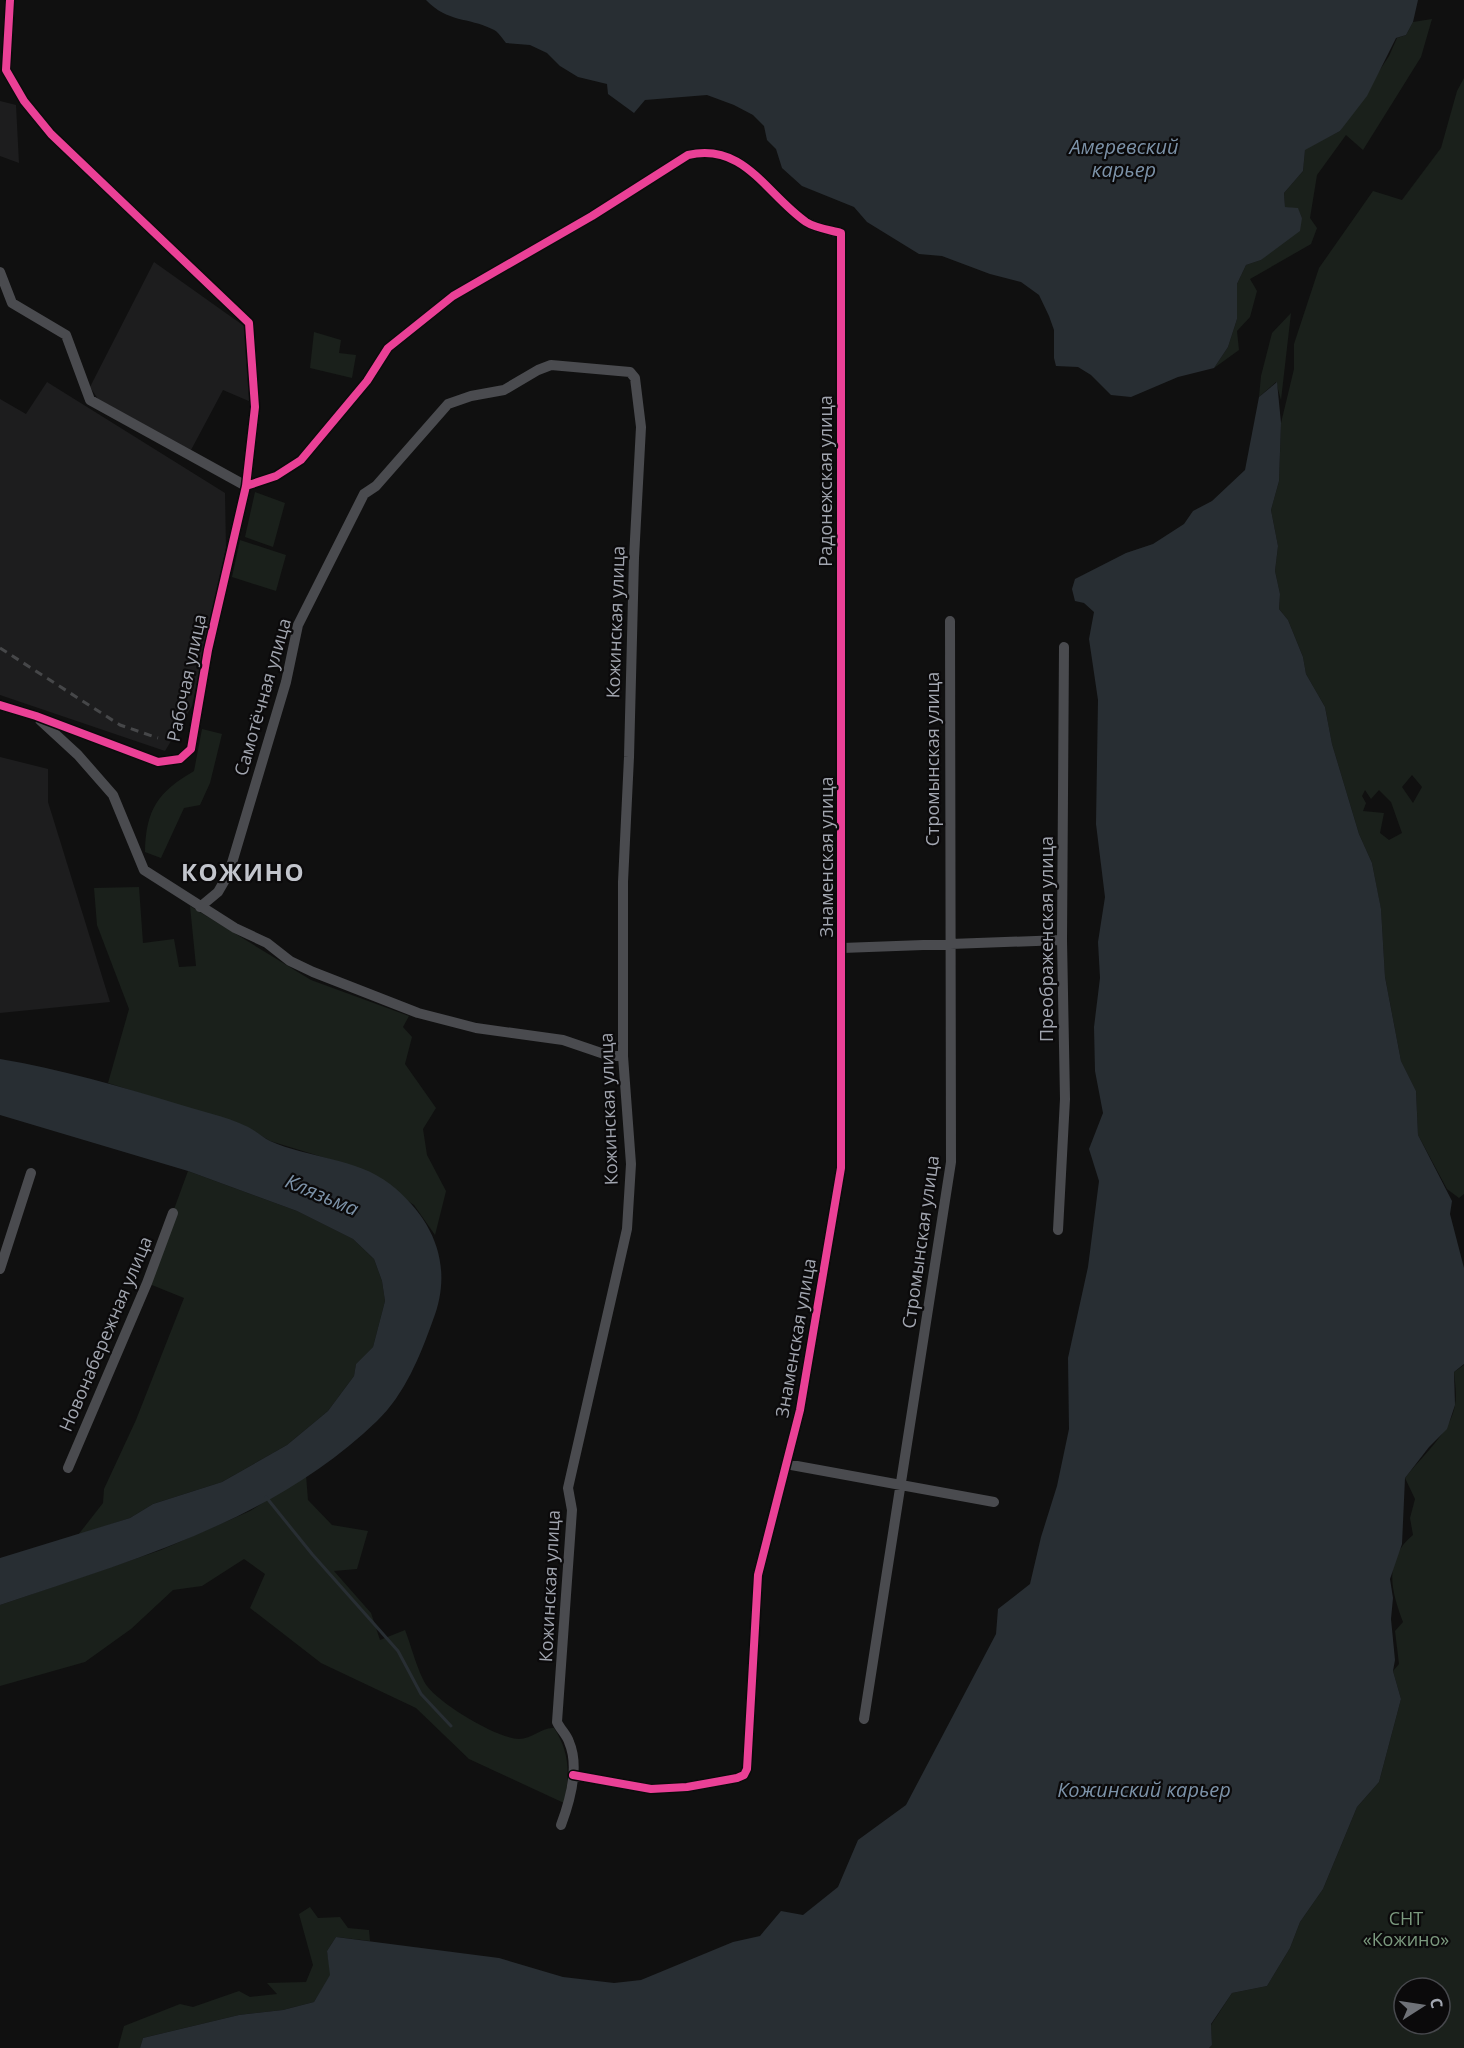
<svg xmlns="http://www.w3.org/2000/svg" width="1464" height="2048" viewBox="0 0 1464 2048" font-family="'Open Sans',sans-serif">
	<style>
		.built { fill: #1d1d1e }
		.green { fill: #1a201b; fill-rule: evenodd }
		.water { fill: #282e33 }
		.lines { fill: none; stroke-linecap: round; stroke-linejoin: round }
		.stream { stroke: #282e33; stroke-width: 3 }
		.street { stroke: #4a4b4f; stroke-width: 10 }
		.rail { stroke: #464749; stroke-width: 3; stroke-dasharray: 8 6; stroke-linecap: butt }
		.cycleway-casing { stroke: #0b0a0b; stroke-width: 11 }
		.cycleway { stroke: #ea4096; stroke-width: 8 }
		.labels { text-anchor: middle; stroke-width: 4.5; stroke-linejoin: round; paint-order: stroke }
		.street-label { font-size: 18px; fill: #a2a6b0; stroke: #0b0a0b }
		.park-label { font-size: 18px; fill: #7b997e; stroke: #0b0a0b }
		.water-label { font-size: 20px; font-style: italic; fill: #7c92a8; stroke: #0b0a0b }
		.district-label { font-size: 24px; font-weight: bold; letter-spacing: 1.5px; fill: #c2c5cc; stroke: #0b0a0b }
	</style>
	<rect width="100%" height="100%" fill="#101010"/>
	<path class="built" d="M 0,101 L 16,105 L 19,163 L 0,156 Z
		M 154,262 L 244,326 L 251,402 L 223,390 L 191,450 L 98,399 L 90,387 Z
		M 47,382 L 225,493 L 226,548 L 192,706 L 165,751 L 0,695 L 0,399 L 26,414 Z
		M 0,757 L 48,769 L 48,802 L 110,1002 L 0,1013 Z"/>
	<path class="green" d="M 1432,19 L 1421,57 L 1363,150 L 1346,135 L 1317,175 L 1310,218 L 1317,228 L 1311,244 L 1250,279 L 1257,291 L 1250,317 L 1237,331 L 1239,350 L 1214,368 L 1228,347 L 1237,319 L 1237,284 L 1246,265 L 1261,260 L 1302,218 L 1298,209 L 1285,207 L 1284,193 L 1303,171 L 1305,149 L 1340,131 L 1389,56 L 1397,38 L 1406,35 L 1413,22 Z
		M 1464,78 L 1464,1194 L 1459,1198 L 1447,1189 L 1418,1135 L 1416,1091 L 1401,1061 L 1385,977 L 1381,910 L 1372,863 L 1359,834 L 1332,744 L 1325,707 L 1306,674 L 1303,657 L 1288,620 L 1279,609 L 1280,594 L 1275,571 L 1278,546 L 1271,510 L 1279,481 L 1281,423 L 1294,369 L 1294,344 L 1319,268 L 1373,191 L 1402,200 L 1441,148 L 1457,91 ZM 1412,775 L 1422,787 L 1413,803 L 1402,787 ZM 1365,790 L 1371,799 L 1379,790 L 1391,802 L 1402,833 L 1389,840 L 1380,833 L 1384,813 L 1363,811 L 1366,803 L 1362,796 Z
		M 1291,313 L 1281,400 L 1276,382 L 1259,397 L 1261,376 L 1272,333 Z
		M 314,332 L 341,340 L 339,353 L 356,355 L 352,378 L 310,368 Z
		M 255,492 L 285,503 L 273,547 L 245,537 Z
		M 240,540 L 286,555 L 276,591 L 232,577 Z
		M 202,729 L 222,734 L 210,783 L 200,805 L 184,808 L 161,858 L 145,852 C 146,809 158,792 194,771 Z
		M 139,887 L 143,943 L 174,939 L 179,967 L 196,966 L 190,906 L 311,980 L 409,1016 L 403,1027 L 412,1037 L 405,1064 L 436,1108 L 423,1129 L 427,1155 L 446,1191 L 435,1235 L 414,1205 L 355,1167 L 270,1141 L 245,1126 L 108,1083 L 129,1009 L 97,925 L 94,888 Z
		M 188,1171 L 297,1211 L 353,1239 L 374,1259 L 382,1281 L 385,1301 L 373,1347 L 356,1364 L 354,1376 L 328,1411 L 287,1445 L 222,1482 L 153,1504 L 130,1518 L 78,1535 L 103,1503 L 104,1489 L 136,1420 L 184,1298 L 147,1283 Z
		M 1464,1365 L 1464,2048 L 1209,2048 L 1212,2045 L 1211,2025 L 1232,1993 L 1267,1986 L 1290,1948 L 1300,1922 L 1323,1889 L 1357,1807 L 1379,1782 L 1401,1699 L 1393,1671 L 1399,1664 L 1395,1631 L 1403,1622 C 1391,1590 1383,1560 1413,1535 L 1410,1518 L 1415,1499 L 1405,1478 C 1421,1457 1451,1432 1455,1405 C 1457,1395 1455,1382 1454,1372 ZM 1404,1988 L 1440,1988 L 1440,2024 L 1404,2024 Z
		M 306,1475 L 308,1500 L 332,1525 L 368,1531 L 357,1569 L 334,1571 L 371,1613 L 380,1640 L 405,1630 C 411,1645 418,1673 427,1686 C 440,1704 498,1739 519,1739 C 532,1739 542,1727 554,1728 C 570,1752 570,1776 564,1803 L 469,1759 L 416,1708 L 321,1663 L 250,1608 L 265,1574 L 244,1559 L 202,1586 L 173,1590 L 131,1629 L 85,1662 L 0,1686 L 0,1605 L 161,1550 L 250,1511 Z
		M 310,1907 L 318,1918 L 340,1917 L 348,1928 L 369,1930 L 370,1941 L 336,1937 L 327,1951 L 331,1975 L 314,2002 L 283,2010 L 239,2015 L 143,2038 L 140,2048 L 118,2048 L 124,2026 L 180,2004 L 193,2007 L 239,1991 L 250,1997 L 277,1994 L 267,1983 L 306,1982 L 313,1965 L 299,1914 Z"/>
	<path class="water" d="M 426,0 L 1418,0 L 1413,22 L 1406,35 L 1396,38 L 1367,96 L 1340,131 L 1305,150 L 1303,171 L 1284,193 L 1285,207 L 1298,208 L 1302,218 L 1300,231 L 1261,260 L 1246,265 L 1237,284 L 1237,319 L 1228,347 L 1214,368 L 1178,377 L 1131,397 L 1111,395 L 1091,375 L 1078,367 L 1056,366 L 1054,358 L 1054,330 L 1049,316 L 1039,295 L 1021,282 L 990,274 L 942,256 L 919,254 L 867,222 L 854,207 L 802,186 L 782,168 L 776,149 L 767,140 L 764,126 L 753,115 L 734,105 L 707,95 L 645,100 L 634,113 L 608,94 L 607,84 L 578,77 L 560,66 L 547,53 L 530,45 L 506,43 C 502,38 498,31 492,29 C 468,17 448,23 426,0 Z
		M 1277,382 L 1281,423 L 1279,481 L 1271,510 L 1278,546 L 1275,571 L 1280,594 L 1279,609 L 1288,620 L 1303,657 L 1306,674 L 1325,707 L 1332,744 L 1359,834 L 1372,863 L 1381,909 L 1385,977 L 1401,1061 L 1416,1091 L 1418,1135 L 1452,1201 L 1450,1214 L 1464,1268 L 1464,1364 L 1454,1372 L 1455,1405 L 1447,1429 L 1429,1447 L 1405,1478 L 1402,1544 L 1390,1579 L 1393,1598 L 1391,1619 L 1395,1660 L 1393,1671 L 1401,1699 L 1379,1782 L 1357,1807 L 1323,1889 L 1300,1922 L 1290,1948 L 1267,1986 L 1232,1993 L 1211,2024 L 1212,2045 L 1209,2048 L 140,2048 L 143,2038 L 239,2015 L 283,2010 L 314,2002 L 330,1975 L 327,1951 L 336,1937 L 499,1958 L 563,1977 L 614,1983 L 641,1980 L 733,1942 L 760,1936 L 781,1911 L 803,1915 L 838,1887 L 858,1840 L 906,1805 L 996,1634 L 998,1609 L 1030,1584 L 1041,1537 L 1057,1486 L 1069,1429 L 1068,1358 L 1088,1267 L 1099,1181 L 1089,1149 L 1103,1113 L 1095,1071 L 1094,1027 L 1100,978 L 1098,942 L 1105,897 L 1096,824 L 1098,700 L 1089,639 L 1094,612 L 1084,603 L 1075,601 L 1072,589 L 1075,579 L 1126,553 L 1153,544 L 1184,524 L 1193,511 L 1212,501 L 1245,470 L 1259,397 Z
		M 0,1059 C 60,1069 119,1086 178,1104 C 200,1111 225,1116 246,1126 C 255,1130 262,1137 270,1141 C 308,1158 357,1158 390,1184 C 434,1219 454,1266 433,1320 C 420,1356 405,1394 377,1421 C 274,1521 132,1560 0,1605 L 0,1558 L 130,1518 L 153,1504 L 222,1482 L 287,1445 L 328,1411 L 354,1376 L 356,1364 L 373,1347 L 385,1301 L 382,1281 L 374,1259 L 353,1239 L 297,1211 L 188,1171 L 0,1115 Z"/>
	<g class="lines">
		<path class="stream" d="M 266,1497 L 312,1554 L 398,1651 L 421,1694 L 451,1726"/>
		<path class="street" d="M 0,272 L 12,303 L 66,335 L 90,400 L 246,486
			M 246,486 L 276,476 L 301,460 L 367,381 L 388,348 L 453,296 L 592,216 L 688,155 C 744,142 766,194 806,222 C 815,228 830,230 841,233 L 841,1168 L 800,1410 L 758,1575 L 747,1769 L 744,1775 L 737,1778 L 687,1787 L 651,1789 L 573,1775
			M 0,705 L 36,716 L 158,762 L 180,759 L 191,749 L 208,650 L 246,486 L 255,407 L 249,323 L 51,134 L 24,101 L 6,70 L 10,0
			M 40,720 L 78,755 L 113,795 L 144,870 L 235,928 L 267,943 L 290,961 L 313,972 L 418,1013 L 476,1028 L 563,1040 L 610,1056 L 623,1056
			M 200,907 L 218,892 L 229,873 L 286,682 L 298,625 L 364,494 L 376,486 L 448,404 L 471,396 L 504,390 L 538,370 L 551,365 L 630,372 L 635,378 L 641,427 L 634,558 L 629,757 L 623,882 L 623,1056 L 631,1164 L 627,1229 L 568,1488 L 572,1510 L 557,1722 C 560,1729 567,1735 569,1742 C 580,1767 570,1801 561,1825
			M 842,948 L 1062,940
			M 1058,1230 L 1065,1099 L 1062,940 L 1064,647
			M 0,1269 L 31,1173
			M 786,1464 L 994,1502
			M 68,1468 L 147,1283 L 173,1213
			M 864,1719 L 951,1162 L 950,621"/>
		<path class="rail" d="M 0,648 L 120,725 L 158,738"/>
		<defs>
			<path id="cycleway" d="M 246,486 L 276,476 L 301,460 L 367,381 L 388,348 L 453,296 L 592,216 L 688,155 C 744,142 766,194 806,222 C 815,228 830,230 841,233 L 841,1168 L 800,1410 L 758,1575 L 747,1769 L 744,1775 L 737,1778 L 687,1787 L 651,1789 L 573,1775
				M 0,705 L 36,716 L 158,762 L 180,759 L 191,749 L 208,650 L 246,486 L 255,407 L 249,323 L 51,134 L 24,101 L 6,70 L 10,0"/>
		</defs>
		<use href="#cycleway" class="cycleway-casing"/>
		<use href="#cycleway" class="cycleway"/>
	</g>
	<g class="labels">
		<g class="street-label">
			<text transform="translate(826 481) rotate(-90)" y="6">Радонежская улица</text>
			<text transform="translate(616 622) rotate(-88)" y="6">Кожинская улица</text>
			<text transform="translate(187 678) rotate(-78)" y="6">Рабочая улица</text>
			<text transform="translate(263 697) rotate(-74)" y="6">Самотёчная улица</text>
			<text transform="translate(933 759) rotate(-90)" y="6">Стромынская улица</text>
			<text transform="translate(827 857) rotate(-90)" y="6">Знаменская улица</text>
			<text transform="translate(1047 939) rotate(-90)" y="6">Преображенская улица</text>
			<text transform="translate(609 1109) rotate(-92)" y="6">Кожинская улица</text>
			<text transform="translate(921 1242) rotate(-82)" y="6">Стромынская улица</text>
			<text transform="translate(106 1334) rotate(-67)" y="6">Новонабережная улица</text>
			<text transform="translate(796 1338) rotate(-80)" y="6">Знаменская улица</text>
			<text transform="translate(550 1586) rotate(-87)" y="6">Кожинская улица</text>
		</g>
		<g class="park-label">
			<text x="1406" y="1925">СНТ<tspan x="1406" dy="21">«Кожино»</tspan></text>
		</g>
		<g class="water-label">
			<text x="1124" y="154">Амеревский<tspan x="1124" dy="23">карьер</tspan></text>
			<text transform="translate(322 1195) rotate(23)" y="7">Клязьма</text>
			<text x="1144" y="1797">Кожинский карьер</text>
		</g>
		<g class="district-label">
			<text x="243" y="881">КОЖИНО</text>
		</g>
	</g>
	<g transform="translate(1422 2006) rotate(78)"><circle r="28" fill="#0b0a0b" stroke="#47484d" stroke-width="1.5"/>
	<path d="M0-4.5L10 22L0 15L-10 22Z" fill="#6f7278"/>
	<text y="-9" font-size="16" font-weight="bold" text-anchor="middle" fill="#a2a6b0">С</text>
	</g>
</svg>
